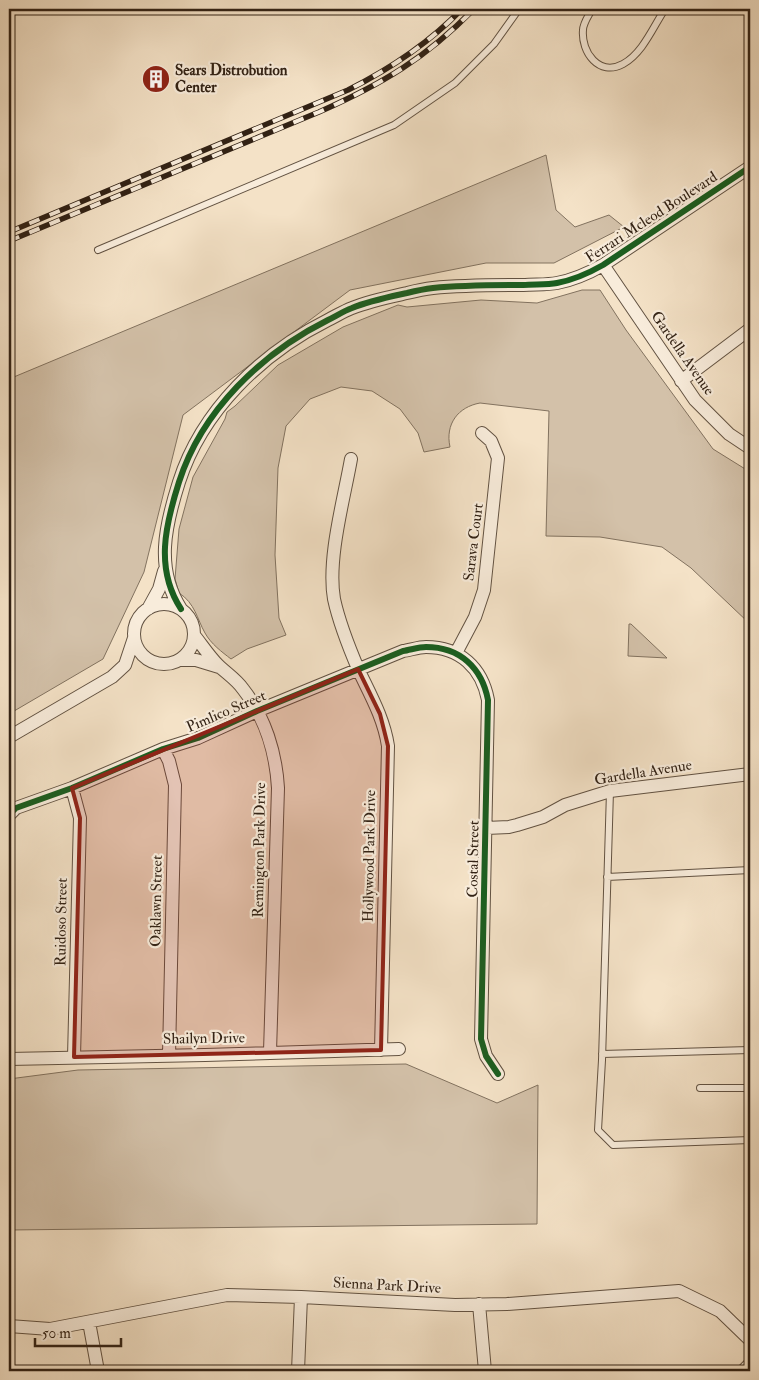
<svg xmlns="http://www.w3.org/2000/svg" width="759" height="1380" viewBox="0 0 759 1380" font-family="'IM FELL Double Pica',serif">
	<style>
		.green { fill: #d3c1a9; stroke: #82725f }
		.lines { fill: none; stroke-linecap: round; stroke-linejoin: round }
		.lane-casing { stroke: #625242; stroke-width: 8 }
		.street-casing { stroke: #625242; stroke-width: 14 }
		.lane { stroke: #f8ecdb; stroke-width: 6 }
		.street { stroke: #f8ecdb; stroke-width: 12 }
		.rail-casing { stroke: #322215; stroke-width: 5.5 }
		.rail { stroke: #f8ecdb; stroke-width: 4; stroke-dasharray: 11; stroke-linecap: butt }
		.cycleway-casing { stroke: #f8ecdb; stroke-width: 9 }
		.cycleway { stroke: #1b5e20; stroke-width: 6 }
		.marked { fill: #8f2418; fill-opacity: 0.2; stroke: #8f2418; stroke-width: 4; stroke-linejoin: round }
		.labels { text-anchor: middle; stroke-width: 4.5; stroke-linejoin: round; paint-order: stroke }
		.poi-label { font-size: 15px; font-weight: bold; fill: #322215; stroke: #f8ecdb; text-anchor: start }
		.street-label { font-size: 15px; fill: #322215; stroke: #f8ecdb }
	</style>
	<rect width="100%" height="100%" fill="#f4e2c7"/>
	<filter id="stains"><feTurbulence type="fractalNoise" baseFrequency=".004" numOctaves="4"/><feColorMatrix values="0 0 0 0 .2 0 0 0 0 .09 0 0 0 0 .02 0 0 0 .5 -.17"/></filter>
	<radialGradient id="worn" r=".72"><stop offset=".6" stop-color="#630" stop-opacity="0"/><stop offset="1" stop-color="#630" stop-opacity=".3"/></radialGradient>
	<path class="green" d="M 546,155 L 556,210 L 575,227 L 609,215 L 624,227 L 554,263 L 486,263 L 350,290 L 183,415 L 144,572 L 103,659 L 9,714 L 9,379 Z
		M 582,290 L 600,290 L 626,330 L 713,449 L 750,472 L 750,624 L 691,568 L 662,547 L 600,537 L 546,536 L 549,411 L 480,403 C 458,407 445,424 450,447 L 424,452 L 418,433 L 400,409 L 372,391 L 341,387 L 310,399 L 286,426 L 278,468 L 275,555 L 279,618 L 286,635 L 247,649 L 231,659 C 222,652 211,644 205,633 C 197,619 195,603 179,593 L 175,579 L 179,529 L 193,477 L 225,419 L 227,412 L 235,406 L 278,365 L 343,327 L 398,305 L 407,307 L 481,300 L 537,303 Z
		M 629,624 L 631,624 L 667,658 L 628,656 Z
		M 406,1064 L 497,1103 L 538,1085 L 537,1224 L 9,1230 L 9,1079 L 78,1070 Z"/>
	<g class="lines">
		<defs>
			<path id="lane" d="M 592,9 C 589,15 583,23 583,30 C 581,52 599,77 623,64 C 643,53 653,27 665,9
				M 98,250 L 394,125 L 455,83 L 494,44 L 519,9
				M 610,791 L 602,1060 L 598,1130 L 613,1145 L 750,1140
				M 607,877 L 750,870
				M 602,1054 L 750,1050
				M 700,1088 L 750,1088"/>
			<path id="street" d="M 603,265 L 695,400 L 729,434 L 750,448
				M 681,381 L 750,329
				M 351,459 C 344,499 327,559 334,599 C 339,622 350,650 359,671 C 371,696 384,719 388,746 L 381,1050
				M134 634a30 30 0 1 1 60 0a30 30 0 1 1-60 0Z
				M 148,609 L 159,589 L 164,571
				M 181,609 C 155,569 165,526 179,482 C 202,410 262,353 328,320 C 336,316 344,311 352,308 C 369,301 389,297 407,293 C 415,291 424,289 433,288 C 463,285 493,285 523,285 C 534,284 547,285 557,283 C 573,280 589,273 603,265 L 750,167
				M 194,635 C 202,645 209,656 218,665 C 226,673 236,679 243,689 C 265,717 276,753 278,788 L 270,1052
				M 456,653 L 475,617 L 484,590 L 498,458 L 491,441 L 482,433
				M 180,660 L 196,660 L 219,667
				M 9,737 L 112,677 L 125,665 L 134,638
				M 163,749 L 169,761 L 175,785 L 169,1055
				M 72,788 L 80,818 L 74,1057
				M 9,815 L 16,808 L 72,788 L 163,749 L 198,738 L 257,711 L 403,651 C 410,650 419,647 426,647 C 460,647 482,668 488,700 L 481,1039 L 486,1056 L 498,1074
				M 486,828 L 509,827 L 517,825 L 543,817 L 565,805 L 610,791 L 750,774
				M 9,1059 L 205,1055 L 399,1049
				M 479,1304 L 485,1371
				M 89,1322 L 98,1371
				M 9,1326 L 50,1329 L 227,1295 L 301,1297 L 455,1305 L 507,1304 L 679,1291 L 720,1311 L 750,1340
				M 298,1371 L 301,1297
				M 743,1371 L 750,1364"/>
		</defs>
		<use href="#lane" class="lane-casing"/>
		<use href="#street" class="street-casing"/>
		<use href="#lane" class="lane"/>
		<use href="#street" class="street"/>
		<defs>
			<path id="rail" d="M 9,232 L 348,90 C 390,69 429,43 462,9
				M 9,241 L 319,112 C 382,84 426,58 474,9"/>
		</defs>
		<use href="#rail" class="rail-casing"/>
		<use href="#rail" class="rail"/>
		<defs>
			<path id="cycleway" d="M 181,609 C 155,569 165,526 179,482 C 202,410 262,353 328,320 C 336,316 344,311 352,308 C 369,301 389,297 407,293 C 415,291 424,289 433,288 C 463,285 493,285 523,285 C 534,284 547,285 557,283 C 573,280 589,273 603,265 L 750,167
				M 9,815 L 16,808 L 72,788 L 163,749 L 198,738 L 257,711 L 403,651 C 410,650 419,647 426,647 C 460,647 482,668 488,700 L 481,1039 L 486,1056 L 498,1074"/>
		</defs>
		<use href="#cycleway" class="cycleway-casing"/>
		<use href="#cycleway" class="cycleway"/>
	</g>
	<path class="marked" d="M 358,669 L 380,714 L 388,746 L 381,1050 L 74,1057 L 80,818 L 72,788 Z"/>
	<defs>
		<symbol id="building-disc" viewBox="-11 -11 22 22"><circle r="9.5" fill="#8f2418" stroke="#f8ecdb"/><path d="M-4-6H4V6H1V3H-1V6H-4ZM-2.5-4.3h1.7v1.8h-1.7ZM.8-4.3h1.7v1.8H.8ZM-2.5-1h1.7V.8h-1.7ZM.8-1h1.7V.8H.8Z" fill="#fff"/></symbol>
	</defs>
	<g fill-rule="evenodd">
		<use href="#building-disc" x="140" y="63" width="32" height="32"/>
	</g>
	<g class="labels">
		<g class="poi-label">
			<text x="175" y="75">Sears Distrobution<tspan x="175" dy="17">Center</tspan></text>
		</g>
		<g class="street-label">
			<text transform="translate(651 217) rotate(-33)" y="5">Ferrari Mcleod Boulevard</text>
			<text transform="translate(683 353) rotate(55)" y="5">Gardella Avenue</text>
			<text transform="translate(473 542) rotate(-83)" y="5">Sarava Court</text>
			<text transform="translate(226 711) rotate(-23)" y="5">Pimlico Street</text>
			<text transform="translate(643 772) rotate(-9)" y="5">Gardella Avenue</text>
			<text transform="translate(259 850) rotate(-89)" y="5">Remington Park Drive</text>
			<text transform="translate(369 856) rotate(-89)" y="5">Hollywood Park Drive</text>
			<text transform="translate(473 859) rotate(-89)" y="5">Costal Street</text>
			<text transform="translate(156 901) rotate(-89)" y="5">Oaklawn Street</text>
			<text transform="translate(61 922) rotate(-89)" y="5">Ruidoso Street</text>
			<text transform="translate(204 1038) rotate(-1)" y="5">Shailyn Drive</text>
			<text transform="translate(387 1285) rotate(3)" y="5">Sienna Park Drive</text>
		</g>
	</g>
	<rect width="759" height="1380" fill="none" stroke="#f4e2c7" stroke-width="30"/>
	<rect x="10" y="10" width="739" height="1360" fill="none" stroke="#322215" stroke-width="2.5"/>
	<rect x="15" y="15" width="729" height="1350" fill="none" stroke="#322215"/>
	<path d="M35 1338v8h86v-8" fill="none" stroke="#322215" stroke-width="2.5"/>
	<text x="42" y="1338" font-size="15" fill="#322215" stroke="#f8ecdb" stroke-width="4" paint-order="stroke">50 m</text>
	<rect width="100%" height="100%" filter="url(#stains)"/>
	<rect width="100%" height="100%" fill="url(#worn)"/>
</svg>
